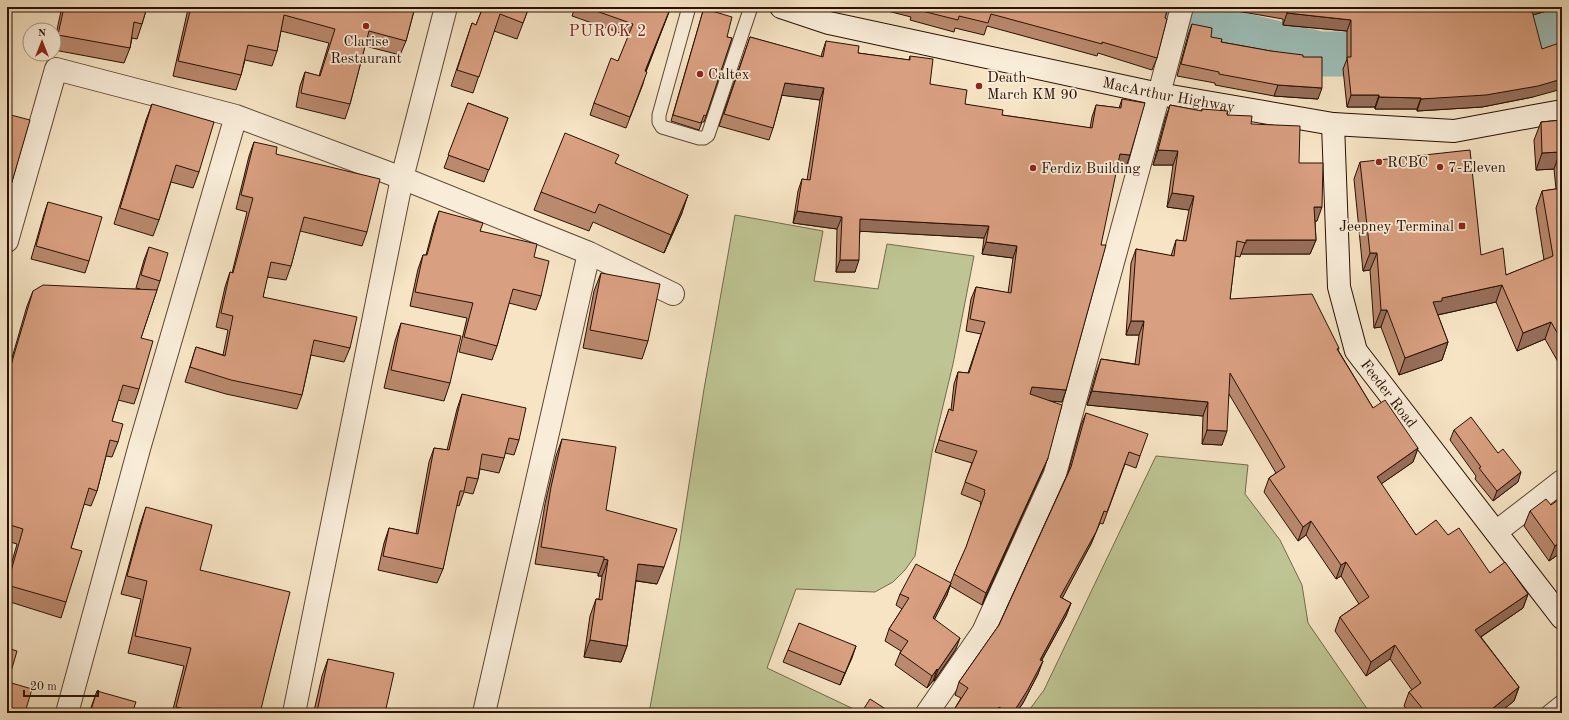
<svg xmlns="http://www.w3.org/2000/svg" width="1569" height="720" viewBox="0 0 1569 720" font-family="'Old Standard TT',serif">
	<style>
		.green { fill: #bec493; stroke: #746a4a }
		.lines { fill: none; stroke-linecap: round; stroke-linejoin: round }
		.river { stroke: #9dbeb8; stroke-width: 45 }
		.lane-casing { stroke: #5c4532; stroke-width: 15 }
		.street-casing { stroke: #5c4532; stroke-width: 24 }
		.secondary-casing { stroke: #291001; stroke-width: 24 }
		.lane { stroke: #f9edd9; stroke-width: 13 }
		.street { stroke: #f9edd9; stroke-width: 22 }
		.secondary { stroke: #f9edd9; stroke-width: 22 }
		.wall { fill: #ba896e; stroke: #291001 }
		.shaded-wall { fill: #976f5a; stroke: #291001 }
		.building { fill: #d89f80; stroke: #291001 }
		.poi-dot { fill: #8f2418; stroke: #f9edd9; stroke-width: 1.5 }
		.labels { text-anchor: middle; stroke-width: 3.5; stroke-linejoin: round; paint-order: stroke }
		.poi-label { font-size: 15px; fill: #291001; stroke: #f9edd9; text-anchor: start }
		.street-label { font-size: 15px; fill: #291001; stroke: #f9edd9 }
		.neighbourhood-label { font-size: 16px; letter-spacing: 1px; fill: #7a1f14; stroke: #f9edd9 }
	</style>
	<rect width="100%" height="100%" fill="#f6e4c4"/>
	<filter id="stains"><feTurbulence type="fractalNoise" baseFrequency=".005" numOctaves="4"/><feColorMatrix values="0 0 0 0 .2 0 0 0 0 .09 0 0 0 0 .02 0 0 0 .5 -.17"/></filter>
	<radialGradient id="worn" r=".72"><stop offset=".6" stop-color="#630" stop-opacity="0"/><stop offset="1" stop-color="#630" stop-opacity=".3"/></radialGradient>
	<path class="green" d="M 735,215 L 823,231 L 814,281 L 878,289 L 887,244 L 974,256 L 953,364 L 932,452 L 915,556 L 905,570 L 893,582 L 875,592 L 796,589 L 767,668 L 860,712 L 859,713 L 649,713 L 678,554 L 704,389 Z
		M 1156,456 L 1248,465 L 1245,494 L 1280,540 L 1302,585 L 1308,623 L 1370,713 L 1027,713 L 1044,690 Z"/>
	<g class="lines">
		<path class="river" d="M 1186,7 L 1217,29 L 1320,54 L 1409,54
			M 1479,54 L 1490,54 L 1562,28"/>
		<defs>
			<path id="lane" d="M 689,7 L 659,115 L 659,122 L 662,127 L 699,138 L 704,138 L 708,135 L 751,7
				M 1547,713 L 1562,701"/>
			<path id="street" d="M 7,241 L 56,69 L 236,116 L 402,178 L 589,253 L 673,294
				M 1496,532 L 1562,481
				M 67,713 L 140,445 L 236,116
				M 294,713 L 402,178 L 446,7
				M 484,713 L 589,253
				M 927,713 L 983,632 L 1055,474 L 1159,94 L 1182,7"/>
			<g id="secondary">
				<path id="s1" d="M 781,7 L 829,23 L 1159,94 L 1333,124 L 1454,131 L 1562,111"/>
				<path id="s2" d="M 1333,124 L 1339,287 L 1356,351 L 1562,618"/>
			</g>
		</defs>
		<use href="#lane" class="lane-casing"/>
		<use href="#street" class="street-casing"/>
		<use href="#secondary" class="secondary-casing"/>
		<use href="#lane" class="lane"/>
		<use href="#street" class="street"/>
		<use href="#secondary" class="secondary"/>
	</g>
	<path class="wall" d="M 41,7 L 147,7 L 142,24 L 137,39 L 132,38 L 130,48 L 124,63 L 54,50 L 54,44 L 61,11 Z
		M 179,7 L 415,7 L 406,41 L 400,55 L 365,46 L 350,104 L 345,119 L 296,107 L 300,86 L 305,72 L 319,76 L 329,43 L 281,31 L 277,51 L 272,66 L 245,60 L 241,75 L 236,90 L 173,76 L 188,9 Z
		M 483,7 L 529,7 L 517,39 L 494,31 L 473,93 L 451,86 L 472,23 L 476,25 Z
		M 575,7 L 666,7 L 670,9 L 646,72 L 643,84 L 626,128 L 590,115 L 594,103 L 618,61 L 629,36 L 572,16 Z
		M 872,7 L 1168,7 L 1165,18 L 1157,58 L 1152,70 L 1098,53 L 1097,56 L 987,26 L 984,35 L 955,28 L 954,32 L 910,20 L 911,17 Z
		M 1231,7 L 1558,7 L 1557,8 L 1533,15 L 1533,97 L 1482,107 L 1417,111 L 1417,109 L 1375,109 L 1375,107 L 1347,107 L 1343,69 L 1347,59 L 1347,31 L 1283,25 L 1283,19 L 1231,10 Z
		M 703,11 L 727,37 L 732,38 L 704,122 L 702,122 L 699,130 L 671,121 Z
		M 1192,24 L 1211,37 L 1221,42 L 1303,57 L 1318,99 L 1274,96 L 1215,85 L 1215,83 L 1177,76 L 1188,35 Z
		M 750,37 L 821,57 L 822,53 L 826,41 L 858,53 L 909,60 L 910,56 L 930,84 L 965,104 L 1002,115 L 1090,128 L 1092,117 L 1096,105 L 1119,108 L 1122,99 L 1126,167 L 1117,166 L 1066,390 L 1062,402 L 1051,401 L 1043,470 L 982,605 L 950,586 L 947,595 L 934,619 L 956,649 L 934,681 L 933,681 L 927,688 L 895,665 L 900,653 L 901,651 L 885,641 L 889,629 L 902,609 L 896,605 L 900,594 L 951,582 L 954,574 L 966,548 L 981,505 L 980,504 L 981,502 L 961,494 L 972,463 L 935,452 L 949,409 L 951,410 L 954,384 L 958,372 L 968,373 L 981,334 L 966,331 L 971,299 L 976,287 L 1008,293 L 1013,258 L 982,254 L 984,238 L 860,231 L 855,272 L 836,272 L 837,229 L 793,223 L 798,191 L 802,179 L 807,180 L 820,100 L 782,95 L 773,128 L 769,140 L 719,126 Z
		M 468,103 L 508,118 L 484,182 L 444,168 Z
		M 152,104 L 199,172 L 193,188 L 171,182 L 159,220 L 153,236 L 114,224 L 146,120 Z
		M 1170,105 L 1201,111 L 1202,109 L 1227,115 L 1251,124 L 1299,163 L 1317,221 L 1315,221 L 1316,240 L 1310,254 L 1241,254 L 1240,257 L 1235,256 L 1230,299 L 1339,348 L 1338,350 L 1373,408 L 1418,448 L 1413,462 L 1381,484 L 1416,535 L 1448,535 L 1490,573 L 1528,594 L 1523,608 L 1481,637 L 1519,687 L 1514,701 L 1499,713 L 1410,713 L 1404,706 L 1409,692 L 1412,690 L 1390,659 L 1366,676 L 1335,631 L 1340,617 L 1359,604 L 1341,576 L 1336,579 L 1306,535 L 1298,541 L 1264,492 L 1269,478 L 1276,473 L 1229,394 L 1222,445 L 1202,444 L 1203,416 L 1087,405 L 1096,373 L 1101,359 L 1135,364 L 1139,335 L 1126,335 L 1131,263 L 1136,249 L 1171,256 L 1176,240 L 1183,241 L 1189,210 L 1167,207 L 1173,165 L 1153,165 L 1165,119 Z
		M 7,114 L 12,182 L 7,196 Z
		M 1562,120 L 1562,369 L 1545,339 L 1517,351 L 1496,302 L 1438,315 L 1448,342 L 1442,360 L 1399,375 L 1381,327 L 1374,328 L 1370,270 L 1363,271 L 1354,179 L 1360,162 L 1481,255 L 1506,275 L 1544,260 L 1536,208 L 1542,191 L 1556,189 L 1554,169 L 1536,170 L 1534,140 L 1541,122 Z
		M 254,142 L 276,154 L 367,232 L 362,246 L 300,231 L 291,266 L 286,280 L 267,277 L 263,297 L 350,348 L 344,362 L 311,355 L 302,395 L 297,409 L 226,394 L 185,382 L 196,347 L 223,355 L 228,330 L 216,327 L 225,287 L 230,272 L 232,273 L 247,212 L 236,209 L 249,156 Z
		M 616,163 L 682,213 L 664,253 L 593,222 L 589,231 L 534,210 L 541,192 Z
		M 48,202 L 89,261 L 85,273 L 31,259 L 44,214 Z
		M 439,211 L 534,257 L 541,296 L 536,310 L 509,303 L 497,346 L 492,360 L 459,352 L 467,318 L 410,306 L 418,269 L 423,255 L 426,255 L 434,225 Z
		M 149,247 L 160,281 L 141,338 L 139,389 L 134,404 L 118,400 L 112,421 L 118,442 L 112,457 L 106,456 L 97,491 L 91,506 L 84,504 L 71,548 L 66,602 L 61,618 L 7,601 L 7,579 L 17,544 L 7,541 L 7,375 L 27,306 L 33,291 L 140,289 L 136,288 L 144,260 Z
		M 601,273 L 648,341 L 642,359 L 583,348 L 594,291 Z
		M 401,323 L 450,383 L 444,401 L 384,388 L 395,341 Z
		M 462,394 L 519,440 L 514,455 L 505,453 L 504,458 L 499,473 L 480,469 L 478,479 L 473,494 L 464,492 L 459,506 L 456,505 L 443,569 L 437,583 L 378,570 L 384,543 L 389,528 L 416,534 L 429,462 L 434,448 L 447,450 L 457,409 Z
		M 1086,413 L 1140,456 L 1136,468 L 1125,464 L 1103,524 L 1100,523 L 1091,544 L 1062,598 L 1071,603 L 1066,616 L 1042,660 L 1038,674 L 1023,703 L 1016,713 L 952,713 L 961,698 L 955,695 L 959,682 L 999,625 L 1068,473 L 1081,425 Z
		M 1454,430 L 1498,453 L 1518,482 L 1493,501 L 1475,479 L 1476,476 L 1450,440 Z
		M 562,439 L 606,510 L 657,584 L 636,581 L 627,646 L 621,662 L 584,657 L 590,616 L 596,599 L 599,599 L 602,576 L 598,576 L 598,573 L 535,564 L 545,504 L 556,456 Z
		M 1551,505 L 1562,552 L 1549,561 L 1524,526 L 1530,511 Z
		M 146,507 L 200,570 L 260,713 L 172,713 L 184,666 L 128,653 L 141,599 L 121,594 L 140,525 Z
		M 856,646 L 840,685 L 783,662 L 788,650 Z
		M 328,659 L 385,713 L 312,713 L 314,711 L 322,676 Z
		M 97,691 L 132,713 L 89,713 Z"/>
	<path class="shaded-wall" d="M 1532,7 L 1558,7 L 1557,8 L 1529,16 Z
		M 670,9 L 666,20 L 641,83 L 645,71 Z
		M 1287,13 L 1351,20 L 1347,31 L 1283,25 Z
		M 1562,79 L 1562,89 L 1533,97 L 1482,107 L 1417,111 L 1421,99 Z
		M 785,83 L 824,88 L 820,100 L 780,95 Z
		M 1278,85 L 1322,88 L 1318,99 L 1274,96 Z
		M 1351,95 L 1379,95 L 1375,107 L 1347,107 Z
		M 1379,97 L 1421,98 L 1417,109 L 1375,109 Z
		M 1158,150 L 1178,151 L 1173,165 L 1153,165 Z
		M 1560,152 L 1554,169 L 1536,170 L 1542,153 Z
		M 1120,154 L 1130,155 L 1126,167 L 1115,166 Z
		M 1172,193 L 1194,196 L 1189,210 L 1167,207 Z
		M 688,195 L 682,213 L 664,253 L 671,235 Z
		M 1314,207 L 1322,207 L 1317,221 L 1309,221 Z
		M 797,211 L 842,217 L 837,229 L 793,223 Z
		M 860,219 L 989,226 L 984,238 L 856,231 Z
		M 1246,240 L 1316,240 L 1310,254 L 1241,254 Z
		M 986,242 L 1017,246 L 1013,258 L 982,254 Z
		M 1370,253 L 1377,253 L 1370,270 L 1363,271 Z
		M 840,260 L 859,260 L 855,272 L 836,272 Z
		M 1502,285 L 1496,302 L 1437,315 L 1433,302 L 1442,298 Z
		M 1381,310 L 1387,310 L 1381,327 L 1374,328 Z
		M 1131,321 L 1144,321 L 1139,335 L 1126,335 Z
		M 1551,322 L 1545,339 L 1517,351 L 1523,333 Z
		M 1448,342 L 1442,360 L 1399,375 L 1405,358 Z
		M 1032,387 L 1066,390 L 1062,402 L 1027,399 Z
		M 1092,391 L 1208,402 L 1203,416 L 1087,405 Z
		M 1207,430 L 1227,431 L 1222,445 L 1202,444 Z
		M 1418,448 L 1413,462 L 1371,491 L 1377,477 Z
		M 1048,458 L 1043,470 L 982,605 L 986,593 Z
		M 1521,472 L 1518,482 L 1493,501 L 1497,491 Z
		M 1104,511 L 1091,544 L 1056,610 L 1060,597 Z
		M 1311,521 L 1306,535 L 1298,541 L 1303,527 Z
		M 1562,541 L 1562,552 L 1549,561 L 1555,546 Z
		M 604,559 L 608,560 L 602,576 L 598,576 Z
		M 1346,562 L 1341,576 L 1336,579 L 1341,565 Z
		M 638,564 L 664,567 L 657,584 L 632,580 Z
		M 951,583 L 947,595 L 929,630 L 933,618 Z
		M 1528,594 L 1523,608 L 1470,644 L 1475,630 Z
		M 1071,603 L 1066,616 L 1035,672 L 1040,660 Z
		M 960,638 L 956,649 L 934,681 L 938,670 Z
		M 590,640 L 627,646 L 621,662 L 584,657 Z
		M 1395,645 L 1390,659 L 1366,676 L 1371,662 Z
		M 856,646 L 852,658 L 840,685 L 845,673 Z
		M 1043,661 L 1038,674 L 1023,703 L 1016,713 L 1013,713 Z
		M 937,669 L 933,681 L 927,688 L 932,676 Z
		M 1519,687 L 1514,701 L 1499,713 L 1487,713 Z"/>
	<path class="building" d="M 64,7 L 147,7 L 142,24 L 134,22 L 130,48 L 58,35 Z
		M 191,7 L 415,7 L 406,41 L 369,31 L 350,104 L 301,93 L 305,72 L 320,76 L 335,29 L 284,15 L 277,51 L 248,45 L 241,75 L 178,61 Z
		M 483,7 L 529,7 L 523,23 L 500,14 L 479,77 L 457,70 L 472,23 L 476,25 Z
		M 585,7 L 666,7 L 670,9 L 645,71 L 647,72 L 630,117 L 594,103 L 611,58 L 618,61 L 633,24 Z
		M 915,7 L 1168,7 L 1165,18 L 1167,19 L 1157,58 L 1102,42 L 1102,44 L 991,14 L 988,23 L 959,16 L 958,20 L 914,9 Z
		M 1286,7 L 1531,7 L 1542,49 L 1562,42 L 1562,79 L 1538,86 L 1486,95 L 1421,99 L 1421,98 L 1379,97 L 1379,95 L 1351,95 L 1347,57 L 1351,57 L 1351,20 L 1287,13 L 1288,7 Z
		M 703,11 L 712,11 L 732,17 L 727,37 L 732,38 L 706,116 L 704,115 L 701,123 L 673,115 Z
		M 1192,24 L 1212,28 L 1211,37 L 1222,39 L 1221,42 L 1271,51 L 1303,55 L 1303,57 L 1322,57 L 1322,88 L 1278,85 L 1219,74 L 1219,72 L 1181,64 Z
		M 750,37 L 823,57 L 826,41 L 859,46 L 858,53 L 910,60 L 910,56 L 933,59 L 930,84 L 967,90 L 965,104 L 1003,110 L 1002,115 L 1092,128 L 1096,105 L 1121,108 L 1122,99 L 1145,103 L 1130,155 L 1120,154 L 1101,245 L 1106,245 L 1066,390 L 1032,387 L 1030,394 L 1062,405 L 1048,458 L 986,593 L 954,574 L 966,547 L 985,493 L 984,492 L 985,490 L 965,482 L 977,451 L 939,440 L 949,409 L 953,411 L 958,372 L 969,373 L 985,322 L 970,319 L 976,287 L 1011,293 L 1017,246 L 986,242 L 989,226 L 860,219 L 859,260 L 840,260 L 842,217 L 797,211 L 802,179 L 810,180 L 824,88 L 785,83 L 773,128 L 724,114 Z
		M 468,103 L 508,118 L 489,170 L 448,155 Z
		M 152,104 L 214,122 L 199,172 L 176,165 L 159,220 L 120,208 Z
		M 1170,105 L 1202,111 L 1202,109 L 1228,111 L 1227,115 L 1252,116 L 1251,124 L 1300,126 L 1299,163 L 1323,163 L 1322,207 L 1314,207 L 1316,240 L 1246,240 L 1246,243 L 1237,241 L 1230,299 L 1312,294 L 1339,348 L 1337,349 L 1373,408 L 1385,400 L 1418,448 L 1377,477 L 1416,535 L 1436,520 L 1448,535 L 1459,528 L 1490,573 L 1505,562 L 1528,594 L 1475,630 L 1519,687 L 1487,713 L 1414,713 L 1422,708 L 1409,692 L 1421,683 L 1395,645 L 1371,662 L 1340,617 L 1369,597 L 1346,562 L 1341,565 L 1311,521 L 1303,527 L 1269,478 L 1285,467 L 1230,373 L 1227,431 L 1207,430 L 1208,402 L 1092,391 L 1101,359 L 1139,365 L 1144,321 L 1131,321 L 1136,249 L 1174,256 L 1176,240 L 1186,241 L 1194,196 L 1172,193 L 1178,151 L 1158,150 Z
		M 7,114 L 30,120 L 12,182 L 8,181 L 7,184 Z
		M 1562,120 L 1562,171 L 1560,152 L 1542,153 L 1541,122 Z
		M 565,133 L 619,155 L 615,163 L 688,195 L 671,235 L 599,204 L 595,213 L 541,192 Z
		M 254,142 L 277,147 L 276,154 L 380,179 L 367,232 L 304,217 L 291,266 L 271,262 L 263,297 L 357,317 L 350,348 L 314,340 L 302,395 L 231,380 L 190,367 L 196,347 L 225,356 L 233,316 L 221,313 L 230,272 L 233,273 L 253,198 L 241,195 Z
		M 1470,150 L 1481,255 L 1503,248 L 1506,275 L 1553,256 L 1542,191 L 1562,188 L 1562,341 L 1551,322 L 1523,333 L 1502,285 L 1442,298 L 1442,301 L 1433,302 L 1448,342 L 1405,358 L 1387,310 L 1381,310 L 1377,253 L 1370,253 L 1360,162 Z
		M 48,202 L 102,217 L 89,261 L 36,246 Z
		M 439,211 L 483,223 L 480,231 L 537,244 L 534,257 L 549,261 L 541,296 L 513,289 L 497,346 L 464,337 L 473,303 L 415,292 L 423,255 L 427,255 Z
		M 149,247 L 168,253 L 160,281 L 141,275 Z
		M 601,273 L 660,284 L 648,341 L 590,330 Z
		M 43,285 L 157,290 L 141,338 L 153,341 L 139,389 L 123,385 L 112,421 L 123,424 L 118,442 L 110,440 L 97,491 L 89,488 L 71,548 L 82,551 L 66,602 L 7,585 L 23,529 L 7,524 L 7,383 L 13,358 L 33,291 Z
		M 401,323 L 461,336 L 450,383 L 391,370 Z
		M 462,394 L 526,408 L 519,440 L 509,438 L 504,458 L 482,454 L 478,479 L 467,477 L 464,491 L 460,491 L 443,569 L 383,556 L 389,528 L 418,534 L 434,448 L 449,450 Z
		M 1086,413 L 1148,434 L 1140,456 L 1129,452 L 1107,512 L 1104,511 L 1096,532 L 1060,597 L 1071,603 L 1040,660 L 1043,661 L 1027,691 L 1013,713 L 1008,713 L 999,707 L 995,713 L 952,713 L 968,688 L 959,682 L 999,625 L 1071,467 Z
		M 1471,417 L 1498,453 L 1503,449 L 1521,472 L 1497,491 L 1479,468 L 1481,467 L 1454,430 Z
		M 562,439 L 616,447 L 606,510 L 677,529 L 664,567 L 638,564 L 627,646 L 590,640 L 596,599 L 602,600 L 608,560 L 604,559 L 604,557 L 541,547 L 551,487 Z
		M 1562,497 L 1562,541 L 1555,546 L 1530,511 L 1546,499 L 1551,505 Z
		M 146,507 L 212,525 L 200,570 L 290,592 L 260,713 L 202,713 L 176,707 L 191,648 L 135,636 L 147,581 L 127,576 Z
		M 916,564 L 951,583 L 933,618 L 960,638 L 938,670 L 937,669 L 932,676 L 900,653 L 908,641 L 889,629 L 909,598 L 900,594 Z
		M 799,623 L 856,646 L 845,673 L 788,650 Z
		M 7,648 L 17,651 L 8,682 L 32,689 L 26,709 L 31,710 L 30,713 L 7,713 Z
		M 328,659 L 394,673 L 385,713 L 312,713 L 313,711 L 317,712 Z
		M 97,691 L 136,702 L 132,713 L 90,713 Z
		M 870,699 L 892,713 L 861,713 Z"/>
	<g class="poi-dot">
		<circle cx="366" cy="26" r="4"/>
		<circle cx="700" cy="74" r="4"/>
		<circle cx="979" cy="86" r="4"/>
		<circle cx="1379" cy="162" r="4"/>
		<circle cx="1440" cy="167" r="4"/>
		<circle cx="1033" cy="168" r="4"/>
		<rect x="1458" y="222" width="8" height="8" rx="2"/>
	</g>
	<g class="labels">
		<g class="poi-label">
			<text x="366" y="46" text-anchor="middle">Clarise<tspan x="366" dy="17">Restaurant</tspan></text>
			<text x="708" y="79">Caltex</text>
			<text x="987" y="82">Death<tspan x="987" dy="17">March KM 90</tspan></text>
			<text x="1387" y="167">RCBC</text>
			<text x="1448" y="172">7-Eleven</text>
			<text x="1041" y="173">Ferdiz Building</text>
			<text x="1454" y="231" text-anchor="end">Jeepney Terminal</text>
		</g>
		<g class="street-label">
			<text dy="5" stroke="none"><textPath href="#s1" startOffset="398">MacArthur Highway</textPath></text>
			<text dy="5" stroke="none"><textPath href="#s2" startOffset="283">Feeder Road</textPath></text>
		</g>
		<g class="neighbourhood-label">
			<text x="608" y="36">PUROK 2</text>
		</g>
	</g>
	<rect width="1569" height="720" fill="none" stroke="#f6e4c4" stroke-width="24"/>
	<rect x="8" y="8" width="1553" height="704" fill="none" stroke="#291001" stroke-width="2"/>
	<rect x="12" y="12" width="1545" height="696" fill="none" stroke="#291001"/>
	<g transform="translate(42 42)"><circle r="19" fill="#f9edd9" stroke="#a69583"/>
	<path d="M0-3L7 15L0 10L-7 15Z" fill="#8f2418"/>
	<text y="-6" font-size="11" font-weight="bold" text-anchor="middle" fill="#291001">N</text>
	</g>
	<path d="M24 690v6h74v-6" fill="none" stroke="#291001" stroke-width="2"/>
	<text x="30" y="690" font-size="12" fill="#291001" stroke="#f9edd9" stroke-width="3" paint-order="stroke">20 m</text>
	<rect width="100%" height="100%" filter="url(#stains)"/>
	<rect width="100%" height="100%" fill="url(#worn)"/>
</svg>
